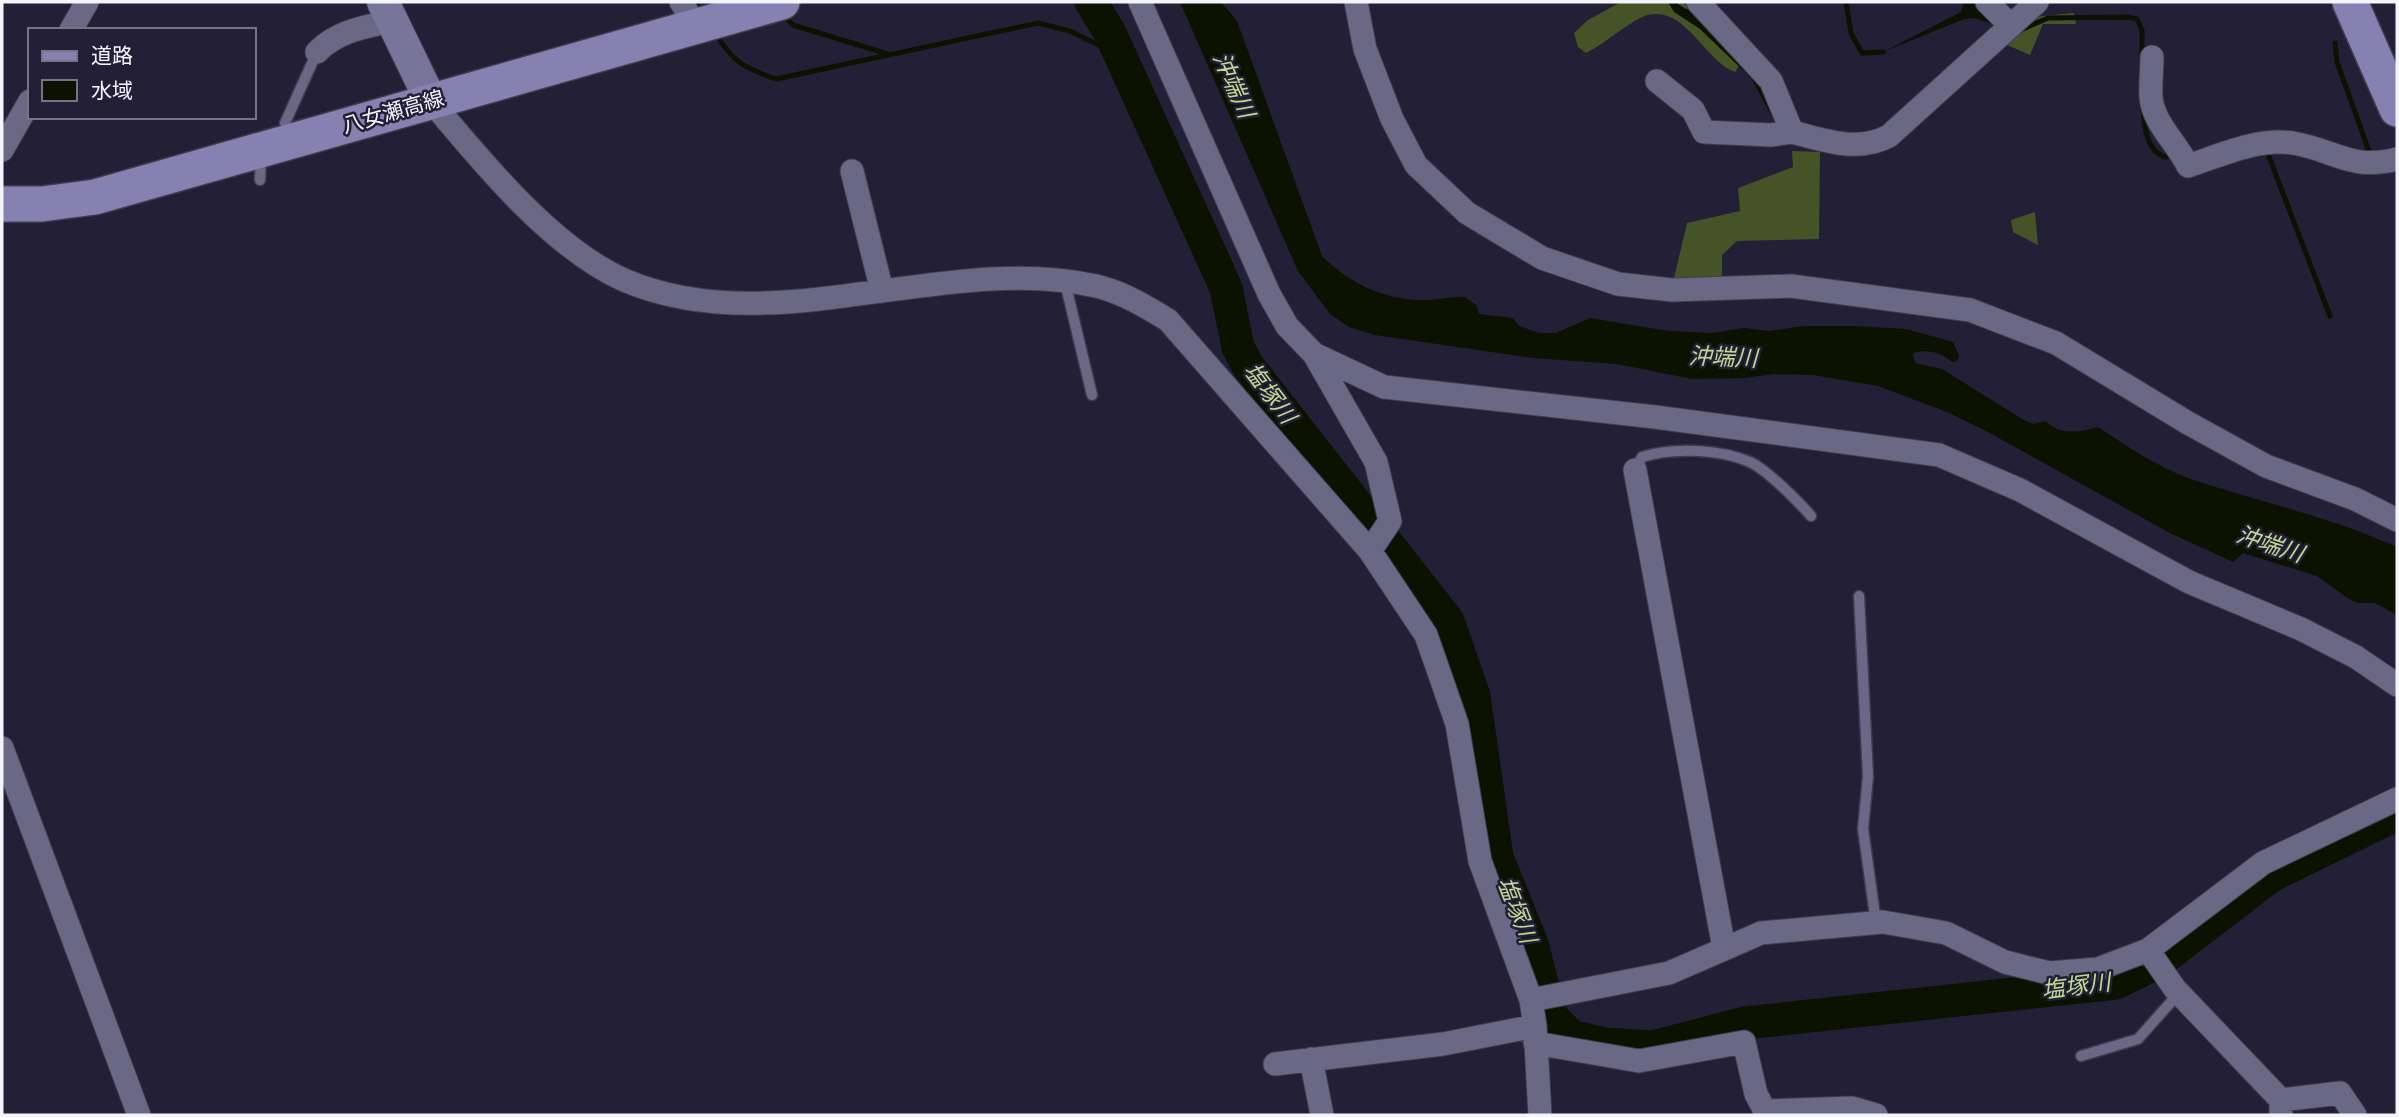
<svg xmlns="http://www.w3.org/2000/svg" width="2399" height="1117" viewBox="0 0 2399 1117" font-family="'PT Sans','Noto Sans JP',sans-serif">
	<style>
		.forest { fill: #445427 }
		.water { fill: #0b1200 }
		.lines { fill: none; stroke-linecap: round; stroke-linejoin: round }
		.stream { stroke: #0b1200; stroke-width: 5 }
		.river { stroke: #0b1200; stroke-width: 33 }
		.lane-casing { stroke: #3f3c4e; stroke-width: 13 }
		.street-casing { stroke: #3f3c4e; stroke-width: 25 }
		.secondary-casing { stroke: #3f3c4e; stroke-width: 34 }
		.primary-casing { stroke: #3f3c4e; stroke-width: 38 }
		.lane { stroke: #6a6884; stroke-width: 10 }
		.street { stroke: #6a6884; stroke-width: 23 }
		.secondary { stroke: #78749a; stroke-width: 32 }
		.primary { stroke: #8681b1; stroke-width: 35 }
		.labels { text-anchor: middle; stroke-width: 5; stroke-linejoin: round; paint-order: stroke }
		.street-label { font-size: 21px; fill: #f4f4fd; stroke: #221f36 }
		.water-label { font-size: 23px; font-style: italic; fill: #bfdb92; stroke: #221f36 }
	</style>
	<rect width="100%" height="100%" fill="#221f36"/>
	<path class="forest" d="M 1621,2 L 1683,2 L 1740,64 L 1735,72 C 1704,62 1684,0 1642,17 C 1622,27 1606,43 1586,53 L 1578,47 L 1574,33 L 1588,20 Z
		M 2074,13 L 2076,24 L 2043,24 L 2030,55 L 2005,44 L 2033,17 Z
		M 1792,151 L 1820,152 L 1819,239 L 1737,241 L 1722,255 L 1722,277 L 1674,278 L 1687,223 L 1740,211 L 1738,188 L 1793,167 Z
		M 2035,212 L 2038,245 L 2013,232 L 2011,220 Z"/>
	<path class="water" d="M 1180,2 L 1221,2 L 1237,21 L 1322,256 C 1349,283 1382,299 1421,300 C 1436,301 1450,296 1465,297 L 1476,305 L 1479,314 L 1513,318 L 1519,326 L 1539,333 L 1556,333 L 1590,318 L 1668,331 L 1713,333 L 1744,328 L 1769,331 L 1804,326 L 1856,326 L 1906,329 L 1953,342 L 1959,356 L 1957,361 L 1952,362 C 1940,352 1928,349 1913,353 L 1915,363 L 1942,369 L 2022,419 L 2033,424 L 2046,421 C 2060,436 2079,432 2098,427 C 2128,447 2162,470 2197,481 C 2264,503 2333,518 2397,547 L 2397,615 L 2375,603 L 2358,603 L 2349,599 L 2317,576 L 2243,553 L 2233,562 L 2170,533 L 1988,432 L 1947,412 L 1878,386 L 1813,375 L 1773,374 L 1746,378 L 1692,379 L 1617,364 L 1533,358 L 1375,335 L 1349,327 L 1330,314 L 1298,271 Z
		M 1668,2 L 1675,2 L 1686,9 L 1702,2 L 1695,13 L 1696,18 L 1755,75 L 1766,90 L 1778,128 L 1751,78 L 1700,29 L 1674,12 Z
		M 1964,2 L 1975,2 L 1995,25 L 1975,18 L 1964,19 L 1883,52 L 1961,12 Z"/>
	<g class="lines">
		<path class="stream" d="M 695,2 L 702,13
			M 1846,2 L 1851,33 L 1862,53 L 1883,52
			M 783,15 L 793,25 L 888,54
			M 2016,32 L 2048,18 L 2128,17 L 2137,19 L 2142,30 L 2142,56
			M 715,33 C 733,62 744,68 776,79 L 1038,23 L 1070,31 L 1121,56
			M 2335,43 L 2337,62 L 2370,154
			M 2143,107 C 2144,125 2146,152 2166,157 L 2174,154
			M 2266,149 L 2330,316"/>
		<path class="river" d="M 1091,2 L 1110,33 L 1226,288 L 1238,347 L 1248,366 L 1448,621 L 1474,696 L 1497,857 L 1533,947 L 1550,1015 L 1571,1036 L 1605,1044 L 1653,1047 L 1745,1023 L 2116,983 L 2159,962 L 2271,876 L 2397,814"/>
		<defs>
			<path id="lane" d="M 285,123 L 317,52
				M 260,180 L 261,156
				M 1065,282 L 1092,395
				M 1635,470 L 1642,457 C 1672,447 1720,449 1750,462 C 1767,470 1798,501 1811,516
				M 1859,596 L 1868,776 L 1863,829 L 1876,923
				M 2081,1056 L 2138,1039 L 2179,993"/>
			<path id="street" d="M 681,2 L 696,26
				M 1140,2 L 1269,294 L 1287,326 L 1314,354 L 1384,387 L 1655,417 L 1939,455 L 2020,490 L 2189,582 L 2301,629 L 2356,657 L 2397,685
				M 1356,2 L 1365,49 L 1392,119 L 1416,165 L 1467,213 L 1542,258 L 1618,284 L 1672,290 L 1791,286 L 1970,310 L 2056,343 L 2188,423 L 2266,466 L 2355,499 L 2397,520
				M 1698,2 L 1771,81 L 1792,132 C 1825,140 1857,153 1889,136 L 2037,2
				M 1987,2 L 2011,26
				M 71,30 L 87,2
				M 317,52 C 337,31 365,27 392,21
				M 2152,57 C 2152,70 2150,84 2151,97 C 2153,123 2177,143 2188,166 C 2221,155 2257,138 2293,143 C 2335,150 2351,171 2397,159
				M 1657,81 L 1693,110 L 1704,132 L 1771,135 L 1792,132
				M 431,101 C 481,161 552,248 624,280 C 773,344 943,252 1096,286 C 1122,292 1145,306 1168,320 L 1370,551 L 1426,635 L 1457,724 L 1480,861 L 1531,1000 L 1535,1026 L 1540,1115
				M 2,150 L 30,101
				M 852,171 L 882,291
				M 1314,354 L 1376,462 L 1390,521 L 1370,551
				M 1635,470 L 1724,948
				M 2,748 L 139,1115
				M 2148,950 L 2175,989 L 2281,1100 L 2281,1115
				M 1531,1000 L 1669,973 L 1761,933 L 1883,922 L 1946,933 L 2005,962 L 2049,973 L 2098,969 L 2148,950 L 2263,863 L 2397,799
				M 1535,1043 L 1639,1061 L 1744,1042 L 1756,1094 L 1765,1111 L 1852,1108 L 1876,1115
				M 1311,1059 L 1322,1115
				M 1275,1064 L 1443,1044 L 1535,1026
				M 2281,1100 L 2340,1093 L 2355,1115"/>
			<path id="secondary" d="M 383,2 L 431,101"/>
			<path id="primary" d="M 2350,2 L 2397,109
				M 2,204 L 42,204 L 95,197 L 782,2"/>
		</defs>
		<use href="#lane" class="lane-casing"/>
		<use href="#street" class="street-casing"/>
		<use href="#secondary" class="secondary-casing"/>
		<use href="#primary" class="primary-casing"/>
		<use href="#lane" class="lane"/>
		<use href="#street" class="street"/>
		<use href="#secondary" class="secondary"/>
		<use href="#primary" class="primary"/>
	</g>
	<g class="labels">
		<g class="street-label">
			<text transform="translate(393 112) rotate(-16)" y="7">八女瀬高線</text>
		</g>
		<g class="water-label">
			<text transform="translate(1234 85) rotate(66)" y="8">沖端川</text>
			<text transform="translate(1723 357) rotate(2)" y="8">沖端川</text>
			<text transform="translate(1270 393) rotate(53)" y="8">塩塚川</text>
			<text transform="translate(2270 544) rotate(18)" y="8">沖端川</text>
			<text transform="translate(1517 910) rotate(69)" y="8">塩塚川</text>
			<text transform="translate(2076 986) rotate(-7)" y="8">塩塚川</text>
		</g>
	</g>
	<rect width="2399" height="1117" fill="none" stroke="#f4f4fd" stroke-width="7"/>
	<rect x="28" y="28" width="228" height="91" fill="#221f36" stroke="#767486" stroke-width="2"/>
	<rect x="42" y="51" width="35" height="10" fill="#8681b1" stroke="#767486" stroke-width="2"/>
	<text x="91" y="63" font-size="21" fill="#f4f4fd">道路</text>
	<rect x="42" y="80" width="35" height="21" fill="#0b1200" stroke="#767486" stroke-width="2"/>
	<text x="91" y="98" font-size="21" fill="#f4f4fd">水域</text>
</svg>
